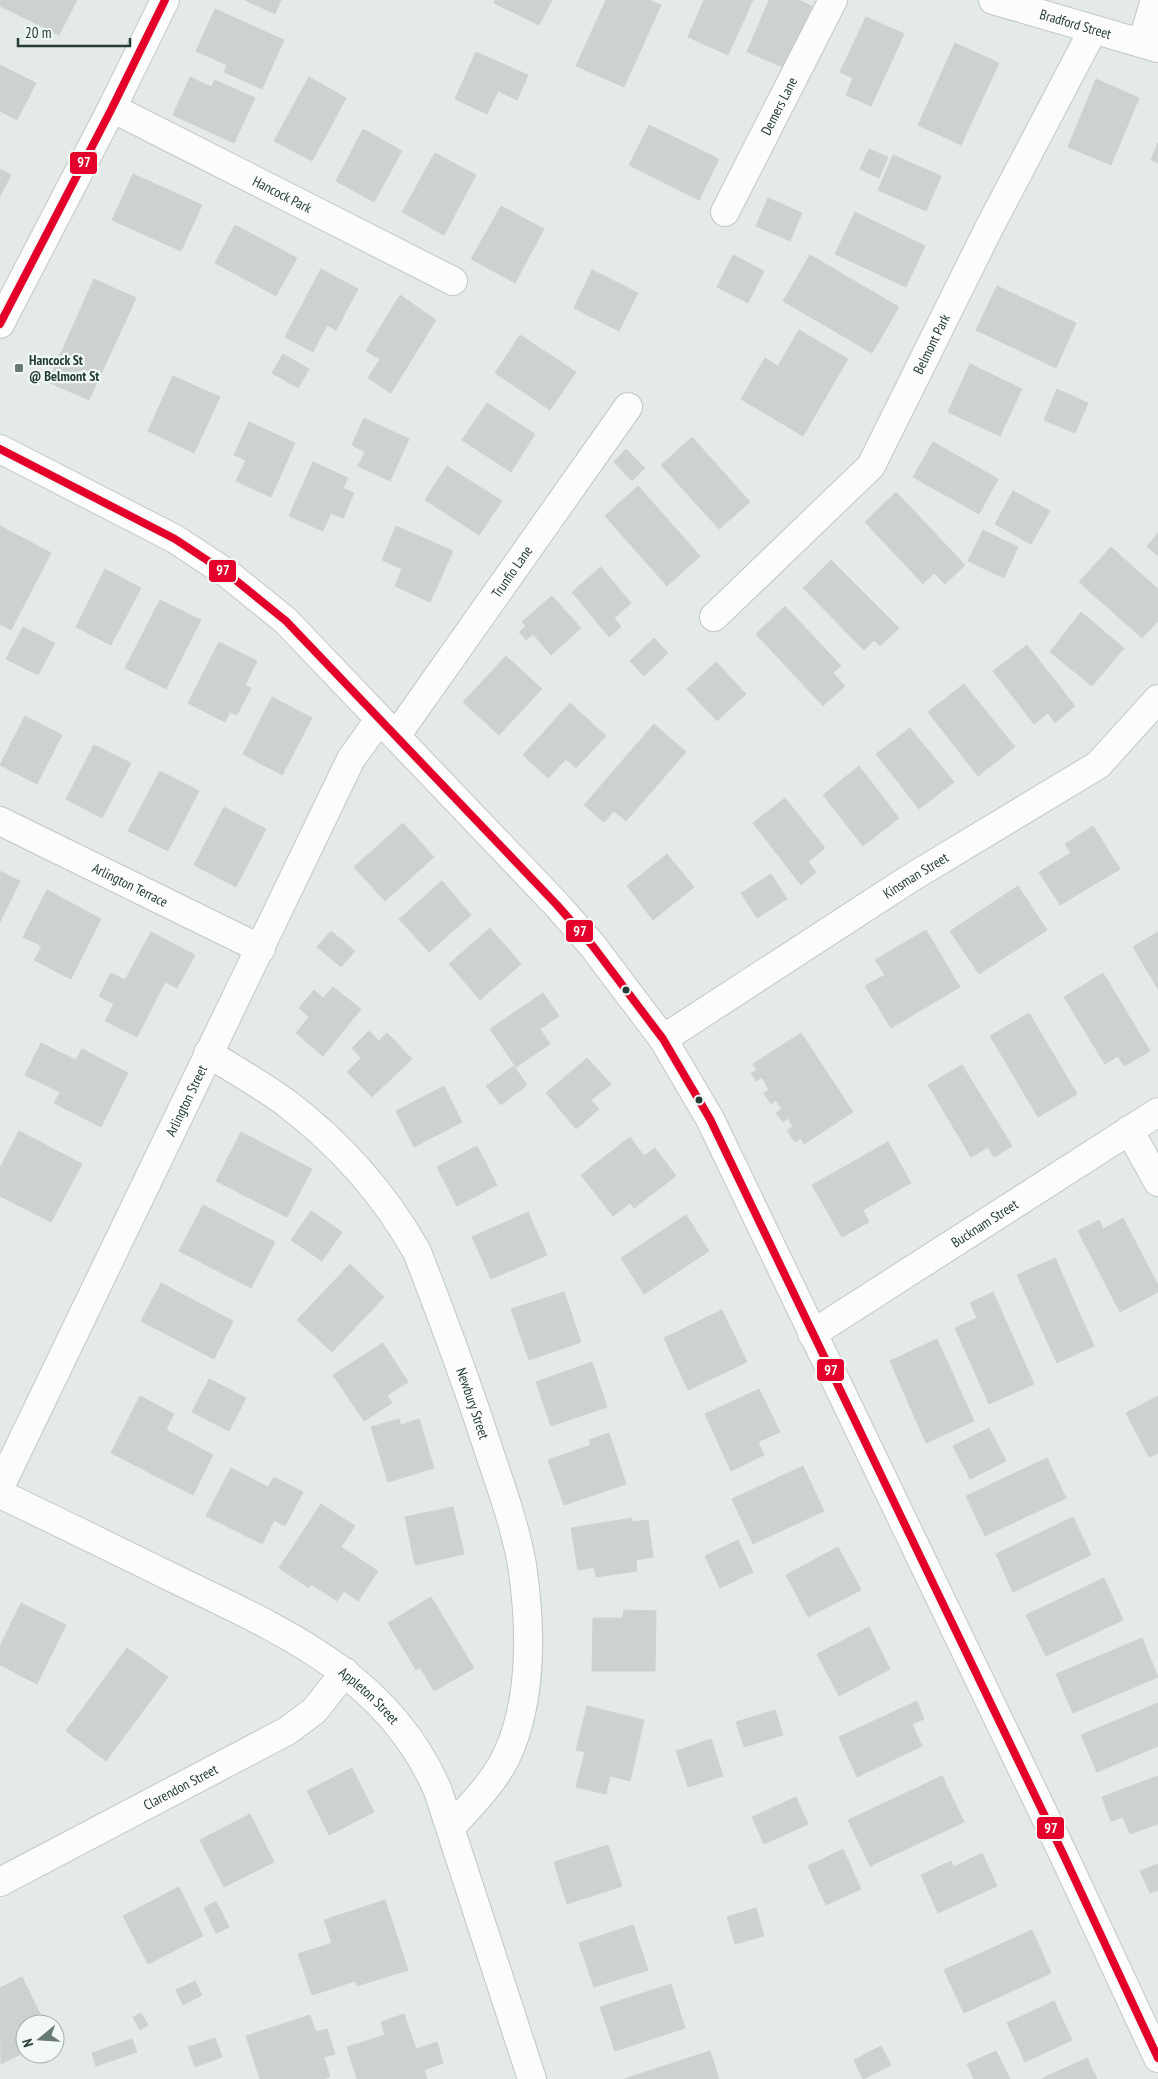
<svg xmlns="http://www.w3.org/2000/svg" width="1158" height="2079" viewBox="0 0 1158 2079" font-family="'PT Sans Narrow',sans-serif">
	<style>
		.building { fill: #cdd2d0; stroke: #cdd3d0 }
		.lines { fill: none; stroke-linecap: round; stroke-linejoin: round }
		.minor-casing { stroke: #c1c7c4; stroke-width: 30 }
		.tertiary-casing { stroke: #c1c7c4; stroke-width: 30 }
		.minor { stroke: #fbfcfb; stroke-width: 28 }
		.tertiary { stroke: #fbfcfb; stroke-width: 28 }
		.bus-1-casing { stroke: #f2f8f5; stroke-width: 11 }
		.bus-1 { stroke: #e4002b; stroke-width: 8 }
		.poi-dot { fill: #677973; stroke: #f2f8f5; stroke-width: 2 }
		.bus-dot { fill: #233c35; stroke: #f2f8f5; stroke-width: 2 }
		.labels { text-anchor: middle; stroke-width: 4.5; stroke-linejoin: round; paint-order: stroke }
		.street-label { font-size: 14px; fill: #233c35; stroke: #f2f8f5 }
		.poi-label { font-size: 14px; font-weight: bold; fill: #233c35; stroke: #f2f8f5; text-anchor: start }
		.line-badge { stroke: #f2f8f5; stroke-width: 2 }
		.badge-label { font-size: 14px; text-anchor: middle; font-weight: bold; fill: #fff }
	</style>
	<rect width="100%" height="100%" fill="#e4eae7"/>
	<path class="building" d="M 0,0 L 77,0 L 59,35 L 0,6 Z
		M 245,0 L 281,0 L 275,14 Z
		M 495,0 L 552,0 L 539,25 L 494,3 Z
		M 606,0 L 649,0 L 661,5 L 624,87 L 576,66 Z
		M 704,0 L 753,0 L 728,55 L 688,37 Z
		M 769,0 L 798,0 L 812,6 L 785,68 L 747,52 Z
		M 215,9 L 284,40 L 262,89 L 224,72 L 227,65 L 196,51 Z
		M 866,17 L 904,34 L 871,106 L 846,95 L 853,78 L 840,72 Z
		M 955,43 L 999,63 L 961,145 L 918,125 Z
		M 476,52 L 528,75 L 517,100 L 498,91 L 487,114 L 455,99 Z
		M 0,65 L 36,83 L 17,120 L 0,111 Z
		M 190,77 L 211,87 L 215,80 L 255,98 L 234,143 L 173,115 Z
		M 309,77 L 346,98 L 312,161 L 274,141 Z
		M 1096,79 L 1139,98 L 1111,165 L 1068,147 Z
		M 649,125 L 719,159 L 699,200 L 629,165 Z
		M 363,129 L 402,151 L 374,202 L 336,181 Z
		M 1158,143 L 1158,163 L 1151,160 Z
		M 869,149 L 888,157 L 879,178 L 860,169 Z
		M 435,153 L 476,175 L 444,235 L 402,212 Z
		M 893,155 L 941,176 L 926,211 L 878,190 Z
		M 0,169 L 11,175 L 0,196 Z
		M 133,174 L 202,205 L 181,251 L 112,220 Z
		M 768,198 L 802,213 L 790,241 L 756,226 Z
		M 501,206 L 544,229 L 515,283 L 471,259 Z
		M 855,212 L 925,246 L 906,287 L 835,254 Z
		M 235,225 L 297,258 L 276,296 L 215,263 Z
		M 733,255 L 764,271 L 748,303 L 717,287 Z
		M 810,255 L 899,307 L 872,353 L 783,301 Z
		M 321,269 L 358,289 L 336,330 L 327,325 L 313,352 L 285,337 Z
		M 592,270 L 638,293 L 619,331 L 574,308 Z
		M 94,279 L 136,298 L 89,400 L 48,382 Z
		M 997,286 L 1076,323 L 1056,368 L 976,330 Z
		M 400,295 L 436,320 L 391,393 L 368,378 L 380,359 L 366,351 Z
		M 799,330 L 848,359 L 803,436 L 741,399 L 765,358 L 778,366 Z
		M 520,335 L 576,372 L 550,410 L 495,373 Z
		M 283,354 L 309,369 L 298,388 L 272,373 Z
		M 970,364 L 1022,389 L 1000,436 L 948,412 Z
		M 173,376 L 220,397 L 194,453 L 148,431 Z
		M 1057,389 L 1088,403 L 1075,433 L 1044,420 Z
		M 487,403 L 535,434 L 511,472 L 462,440 Z
		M 364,418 L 409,439 L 390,481 L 358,466 L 365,452 L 352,445 Z
		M 249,422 L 295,443 L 271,497 L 236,481 L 246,460 L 234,455 Z
		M 692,437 L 750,502 L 719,529 L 661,465 Z
		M 933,442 L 998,479 L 979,514 L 913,477 Z
		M 626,449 L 645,468 L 632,481 L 614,462 Z
		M 313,462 L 348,478 L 343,488 L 354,493 L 343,518 L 331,513 L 323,531 L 289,516 Z
		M 447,466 L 502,501 L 479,535 L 425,500 Z
		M 638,486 L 700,556 L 667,586 L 605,516 Z
		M 1013,491 L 1050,511 L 1031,544 L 995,524 Z
		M 896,492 L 965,565 L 945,584 L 934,573 L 923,584 L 865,522 Z
		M 0,526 L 51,553 L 11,630 L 0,624 Z
		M 396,526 L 453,551 L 430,602 L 395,586 L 402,569 L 382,560 Z
		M 983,530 L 1018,547 L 1004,578 L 968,561 Z
		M 1158,533 L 1158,556 L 1147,546 Z
		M 1111,547 L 1158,589 L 1158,621 L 1142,638 L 1079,582 Z
		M 831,560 L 899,628 L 880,646 L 874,640 L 864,650 L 803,588 Z
		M 601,567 L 631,603 L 614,618 L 621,627 L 609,637 L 572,592 Z
		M 105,569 L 141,588 L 111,645 L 76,627 Z
		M 552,596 L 581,628 L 551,655 L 533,634 L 526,640 L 519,632 L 526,626 L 522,622 Z
		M 160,600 L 201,620 L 166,689 L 125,668 Z
		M 785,606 L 841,666 L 833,673 L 845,686 L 823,706 L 756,634 Z
		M 1081,612 L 1124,648 L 1092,686 L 1050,652 Z
		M 23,627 L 55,643 L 38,675 L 6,659 Z
		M 654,638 L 668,653 L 644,676 L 630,661 Z
		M 219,642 L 257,661 L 245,685 L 251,688 L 237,715 L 230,712 L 225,722 L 188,703 Z
		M 1027,645 L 1075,706 L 1055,723 L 1048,713 L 1034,724 L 993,671 Z
		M 506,656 L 542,689 L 499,735 L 463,702 Z
		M 716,662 L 746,694 L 717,721 L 687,689 Z
		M 964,684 L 1015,747 L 978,776 L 928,712 Z
		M 272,697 L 312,718 L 282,775 L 243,754 Z
		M 570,703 L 606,736 L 576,768 L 566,759 L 548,778 L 523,755 Z
		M 25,716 L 62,735 L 37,784 L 0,765 Z
		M 654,724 L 686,752 L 626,821 L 614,811 L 604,822 L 584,805 Z
		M 910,728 L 954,782 L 919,809 L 876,754 Z
		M 94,745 L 131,763 L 102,818 L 66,799 Z
		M 859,766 L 899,818 L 863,846 L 823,795 Z
		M 160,771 L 199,791 L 168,851 L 128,831 Z
		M 785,798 L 825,848 L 808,862 L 816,872 L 801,885 L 753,823 Z
		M 224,807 L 266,829 L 236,887 L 194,865 Z
		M 403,823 L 434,857 L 385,901 L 354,867 Z
		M 1093,826 L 1120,869 L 1060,905 L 1039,872 L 1071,853 L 1065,844 Z
		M 667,854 L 694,887 L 653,920 L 627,886 Z
		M 0,871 L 20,881 L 0,922 Z
		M 771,874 L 787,899 L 757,918 L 741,893 Z
		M 442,881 L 471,915 L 429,952 L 399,919 Z
		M 1018,886 L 1047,930 L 979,974 L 950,931 Z
		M 47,890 L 101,919 L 71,979 L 34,960 L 42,946 L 23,937 Z
		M 490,928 L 521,964 L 480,1000 L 449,964 Z
		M 926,930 L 960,987 L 891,1028 L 865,986 L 885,975 L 875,960 Z
		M 331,931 L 355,951 L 341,967 L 317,947 Z
		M 151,932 L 195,955 L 177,988 L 165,982 L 137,1037 L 105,1021 L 114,1004 L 99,996 L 111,973 L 125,980 Z
		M 1158,932 L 1158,989 L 1133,947 Z
		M 1103,973 L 1150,1051 L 1124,1066 L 1118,1056 L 1105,1064 L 1064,997 Z
		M 333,987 L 361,1009 L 323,1056 L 296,1033 L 309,1017 L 299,1008 L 314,990 L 323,998 Z
		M 543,993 L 559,1016 L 540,1029 L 550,1044 L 516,1067 L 490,1029 Z
		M 1029,1013 L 1077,1094 L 1038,1117 L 990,1036 Z
		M 369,1031 L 379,1041 L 387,1033 L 412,1059 L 372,1097 L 347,1072 L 361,1058 L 352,1048 Z
		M 801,1033 L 853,1112 L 804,1144 L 801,1138 L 795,1142 L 787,1130 L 793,1127 L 788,1118 L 783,1122 L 776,1113 L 782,1109 L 776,1100 L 771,1104 L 764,1093 L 769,1090 L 762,1077 L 756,1081 L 751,1073 L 757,1070 L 753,1064 Z
		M 41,1043 L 76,1060 L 82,1049 L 128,1073 L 101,1127 L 54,1103 L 60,1092 L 25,1075 Z
		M 587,1058 L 611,1084 L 591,1100 L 599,1109 L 576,1129 L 546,1093 Z
		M 962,1065 L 1012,1146 L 994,1157 L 988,1147 L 971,1157 L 928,1085 Z
		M 514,1066 L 527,1085 L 501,1105 L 486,1086 Z
		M 444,1086 L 462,1122 L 414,1147 L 396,1111 Z
		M 19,1131 L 82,1164 L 51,1222 L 0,1196 L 0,1168 Z
		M 241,1132 L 312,1169 L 287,1217 L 216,1181 Z
		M 630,1137 L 644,1156 L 655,1148 L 676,1176 L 634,1208 L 630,1203 L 613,1216 L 581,1175 Z
		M 888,1142 L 911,1183 L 863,1210 L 869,1222 L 842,1237 L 812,1185 Z
		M 477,1146 L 497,1185 L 457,1206 L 437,1167 Z
		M 203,1205 L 275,1242 L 251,1288 L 179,1251 Z
		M 311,1211 L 342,1232 L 322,1261 L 291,1240 Z
		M 528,1212 L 547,1255 L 491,1279 L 472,1237 Z
		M 686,1215 L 709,1251 L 644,1294 L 621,1258 Z
		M 1123,1218 L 1158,1285 L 1158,1292 L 1120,1312 L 1078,1231 L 1099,1220 L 1103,1229 Z
		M 1055,1258 L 1094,1346 L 1057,1363 L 1017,1275 Z
		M 350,1264 L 384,1297 L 332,1352 L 297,1320 Z
		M 161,1283 L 233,1321 L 214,1359 L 141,1321 Z
		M 564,1292 L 581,1342 L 529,1360 L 511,1309 Z
		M 993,1292 L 1034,1384 L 989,1404 L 955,1328 L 977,1318 L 970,1303 Z
		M 722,1310 L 747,1362 L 688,1390 L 664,1338 Z
		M 937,1339 L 974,1421 L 926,1443 L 890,1361 Z
		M 383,1343 L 408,1382 L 387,1395 L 392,1403 L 364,1421 L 333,1375 Z
		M 592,1362 L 607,1407 L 551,1426 L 536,1382 Z
		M 209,1379 L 246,1398 L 229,1431 L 192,1412 Z
		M 759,1389 L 780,1432 L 758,1442 L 764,1455 L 731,1471 L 705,1414 Z
		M 140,1396 L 174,1414 L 166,1430 L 213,1455 L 193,1495 L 111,1453 Z
		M 1158,1396 L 1158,1453 L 1149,1457 L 1126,1413 Z
		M 399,1419 L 401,1425 L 419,1419 L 434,1468 L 388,1482 L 371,1427 Z
		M 989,1428 L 1006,1461 L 970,1479 L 953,1446 Z
		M 609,1433 L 626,1484 L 564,1505 L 548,1460 L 591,1445 L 589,1440 Z
		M 1047,1458 L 1066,1498 L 985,1536 L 966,1496 Z
		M 803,1466 L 824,1511 L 753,1544 L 732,1499 Z
		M 231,1468 L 268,1487 L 274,1477 L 303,1492 L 285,1526 L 274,1520 L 262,1544 L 206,1516 Z
		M 321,1504 L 355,1526 L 341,1547 L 378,1571 L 358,1601 L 344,1591 L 337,1601 L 311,1584 L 309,1588 L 279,1568 Z
		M 453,1507 L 464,1554 L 415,1565 L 405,1517 Z
		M 1073,1517 L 1091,1555 L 1013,1592 L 996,1554 Z
		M 632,1518 L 632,1522 L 648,1520 L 653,1557 L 636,1560 L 637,1571 L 596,1577 L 594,1567 L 578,1570 L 571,1528 Z
		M 738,1540 L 753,1572 L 720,1588 L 705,1556 Z
		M 838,1547 L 861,1590 L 808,1617 L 786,1575 Z
		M 1104,1578 L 1123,1620 L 1046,1656 L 1026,1615 Z
		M 431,1597 L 474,1668 L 434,1691 L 420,1667 L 416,1670 L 388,1623 Z
		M 21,1603 L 66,1625 L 37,1684 L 0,1665 L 0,1646 Z
		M 624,1610 L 656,1611 L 655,1671 L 592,1671 L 593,1618 L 623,1618 Z
		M 869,1627 L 890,1669 L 839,1696 L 817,1654 Z
		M 1142,1638 L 1158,1677 L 1073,1713 L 1056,1674 Z
		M 127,1648 L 168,1677 L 106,1761 L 66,1731 Z
		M 917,1701 L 924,1719 L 912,1724 L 922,1746 L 857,1777 L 839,1737 Z
		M 1158,1703 L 1158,1746 L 1097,1772 L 1081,1735 Z
		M 587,1706 L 644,1720 L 630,1781 L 610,1776 L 606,1794 L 576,1787 L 585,1752 L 576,1750 Z
		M 775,1710 L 783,1735 L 744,1747 L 736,1722 Z
		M 711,1739 L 723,1776 L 688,1787 L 676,1751 Z
		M 352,1768 L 374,1812 L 329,1835 L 307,1791 Z
		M 942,1776 L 964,1822 L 870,1866 L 848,1820 Z
		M 1158,1776 L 1158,1824 L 1130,1834 L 1123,1817 L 1111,1821 L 1102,1797 Z
		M 796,1797 L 808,1824 L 764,1844 L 752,1817 Z
		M 250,1814 L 274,1862 L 224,1887 L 200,1840 Z
		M 608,1845 L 622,1886 L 567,1904 L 554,1862 Z
		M 843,1849 L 861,1889 L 826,1905 L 808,1866 Z
		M 982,1853 L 997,1886 L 938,1913 L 921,1875 L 951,1861 L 954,1867 Z
		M 1158,1864 L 1158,1890 L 1150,1893 L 1140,1871 Z
		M 179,1887 L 203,1936 L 148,1964 L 123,1916 Z
		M 385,1900 L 408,1970 L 357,1986 L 355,1981 L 312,1995 L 298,1954 L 332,1943 L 324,1920 Z
		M 216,1901 L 229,1927 L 216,1933 L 204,1908 Z
		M 756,1908 L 764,1936 L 735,1944 L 727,1917 Z
		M 633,1925 L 648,1970 L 594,1987 L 579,1943 Z
		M 1032,1930 L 1051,1973 L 964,2013 L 944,1970 Z
		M 22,1977 L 43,2020 L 35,2024 L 25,2024 L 25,2029 L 20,2032 L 25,2042 L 25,2052 L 1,2064 L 0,1988 Z
		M 195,1981 L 202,1995 L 183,2005 L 176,1990 Z
		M 671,1984 L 685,2028 L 615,2051 L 600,2007 Z
		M 1054,2001 L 1072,2040 L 1025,2062 L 1007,2023 Z
		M 141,2013 L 148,2025 L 140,2030 L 133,2017 Z
		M 404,2014 L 416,2049 L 437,2042 L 443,2063 L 424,2070 L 427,2079 L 357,2079 L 347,2047 L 385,2035 L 381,2022 Z
		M 310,2015 L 316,2032 L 327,2029 L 335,2054 L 324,2057 L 330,2077 L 324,2079 L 260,2079 L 246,2036 Z
		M 215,2038 L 222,2057 L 195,2067 L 188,2047 Z
		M 132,2039 L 137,2052 L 96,2066 L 92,2053 Z
		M 881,2046 L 891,2065 L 863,2079 L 854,2060 Z
		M 710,2051 L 719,2079 L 624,2079 Z
		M 996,2051 L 1010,2079 L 974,2079 L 967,2064 Z
		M 1087,2058 L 1097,2079 L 1041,2079 Z"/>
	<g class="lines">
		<defs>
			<g id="minor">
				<path id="s1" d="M 993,0 L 1158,48"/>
				<path d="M 1142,43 L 1155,0"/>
				<path id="s2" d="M 112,108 L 453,281"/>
				<path id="s3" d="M 725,212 L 833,0"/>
				<path id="s4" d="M 714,617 L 871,466 L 989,228 L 1093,30"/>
				<path id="s5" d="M 396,736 L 628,407"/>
				<path id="s6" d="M 0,821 L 261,949"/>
				<path id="s7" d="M 663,1039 L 909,879 L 1098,765 L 1158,699"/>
				<path id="s8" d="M 208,1053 C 233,1069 260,1084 285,1102 C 339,1143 384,1193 417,1252 C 440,1311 462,1370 482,1430 C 496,1474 514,1519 522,1565 C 531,1625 533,1699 507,1755 C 493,1784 472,1804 451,1827"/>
				<path d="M 1129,1130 L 1158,1182"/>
				<path id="s9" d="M 0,1487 L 351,759 L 379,720"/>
				<path id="s10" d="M 0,1494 C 59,1522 118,1551 177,1580 C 283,1631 389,1676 438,1791 L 532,2079"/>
				<path id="s11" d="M 0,1882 L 287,1731 L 314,1711 L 345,1672"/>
			</g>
			<g id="tertiary">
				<path d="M 0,324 L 112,108 L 165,0"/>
				<path d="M 0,449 L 175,539 L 228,574 L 286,621 L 557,905 L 592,945 L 663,1039 L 710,1119 L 1065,1858 L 1158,2058"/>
				<path id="s12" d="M 812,1334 L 1158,1112"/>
			</g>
		</defs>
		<use href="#minor" class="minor-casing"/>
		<use href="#tertiary" class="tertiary-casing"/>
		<use href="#minor" class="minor"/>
		<use href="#tertiary" class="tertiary"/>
		<defs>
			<path id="bus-1" d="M 0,324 L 112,108 L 165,0
				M 0,449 L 175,539 L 228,574 L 286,621 L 557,905 L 592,945 L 663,1039 L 710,1119 L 1065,1858 L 1158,2058"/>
		</defs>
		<use href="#bus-1" class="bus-1-casing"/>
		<use href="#bus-1" class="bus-1"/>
	</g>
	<rect class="poi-dot" x="14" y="363" width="10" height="10" rx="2.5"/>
	<g class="bus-dot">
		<circle cx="626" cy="990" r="4.5"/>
		<circle cx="699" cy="1100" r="4.5"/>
	</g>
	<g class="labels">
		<g class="street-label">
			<text dy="5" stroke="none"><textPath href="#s1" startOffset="86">Bradford Street</textPath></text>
			<text dy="5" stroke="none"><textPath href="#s3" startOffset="119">Demers Lane</textPath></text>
			<text dy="5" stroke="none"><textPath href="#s2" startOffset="191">Hancock Park</textPath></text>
			<text dy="5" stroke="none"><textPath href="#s4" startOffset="354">Belmont Park</textPath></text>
			<text dy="5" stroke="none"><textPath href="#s5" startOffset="201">Trunfio Lane</textPath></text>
			<text dy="5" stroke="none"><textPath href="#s7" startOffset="301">Kinsman Street</textPath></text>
			<text dy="5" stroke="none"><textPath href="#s6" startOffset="145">Arlington Terrace</textPath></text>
			<text dy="5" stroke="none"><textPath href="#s9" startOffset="429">Arlington Street</textPath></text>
			<text dy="5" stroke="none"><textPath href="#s12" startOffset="205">Bucknam Street</textPath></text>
			<text dy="5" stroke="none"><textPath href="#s8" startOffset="454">Newbury Street</textPath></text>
			<text dy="5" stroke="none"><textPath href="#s10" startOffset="422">Appleton Street</textPath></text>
			<text dy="5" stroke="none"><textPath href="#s11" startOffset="204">Clarendon Street</textPath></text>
		</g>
		<g class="poi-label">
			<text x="29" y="365">Hancock St<tspan x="29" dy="16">@ Belmont St</tspan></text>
		</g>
	</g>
	<g class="line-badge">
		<rect x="69" y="151" width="29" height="24" rx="5" fill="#e4002b"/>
		<rect x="208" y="559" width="29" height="24" rx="5" fill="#e4002b"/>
		<rect x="565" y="919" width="29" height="24" rx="5" fill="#e4002b"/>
		<rect x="816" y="1358" width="29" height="24" rx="5" fill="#e4002b"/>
		<rect x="1036" y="1816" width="29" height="24" rx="5" fill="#e4002b"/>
	</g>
	<g class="badge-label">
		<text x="84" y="167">97</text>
		<text x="223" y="575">97</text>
		<text x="580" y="936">97</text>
		<text x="831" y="1375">97</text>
		<text x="1051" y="1833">97</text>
	</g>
	<g transform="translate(40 2039) rotate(252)"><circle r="24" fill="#f2f8f5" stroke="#9fada8"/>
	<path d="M0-4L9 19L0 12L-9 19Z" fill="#677973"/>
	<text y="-8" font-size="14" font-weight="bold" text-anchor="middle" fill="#233c35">N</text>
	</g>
	<path d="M18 38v8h112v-8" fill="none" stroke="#233c35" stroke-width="2.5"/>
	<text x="25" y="38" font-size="15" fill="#233c35" stroke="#f2f8f5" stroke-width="4" paint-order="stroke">20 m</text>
</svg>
